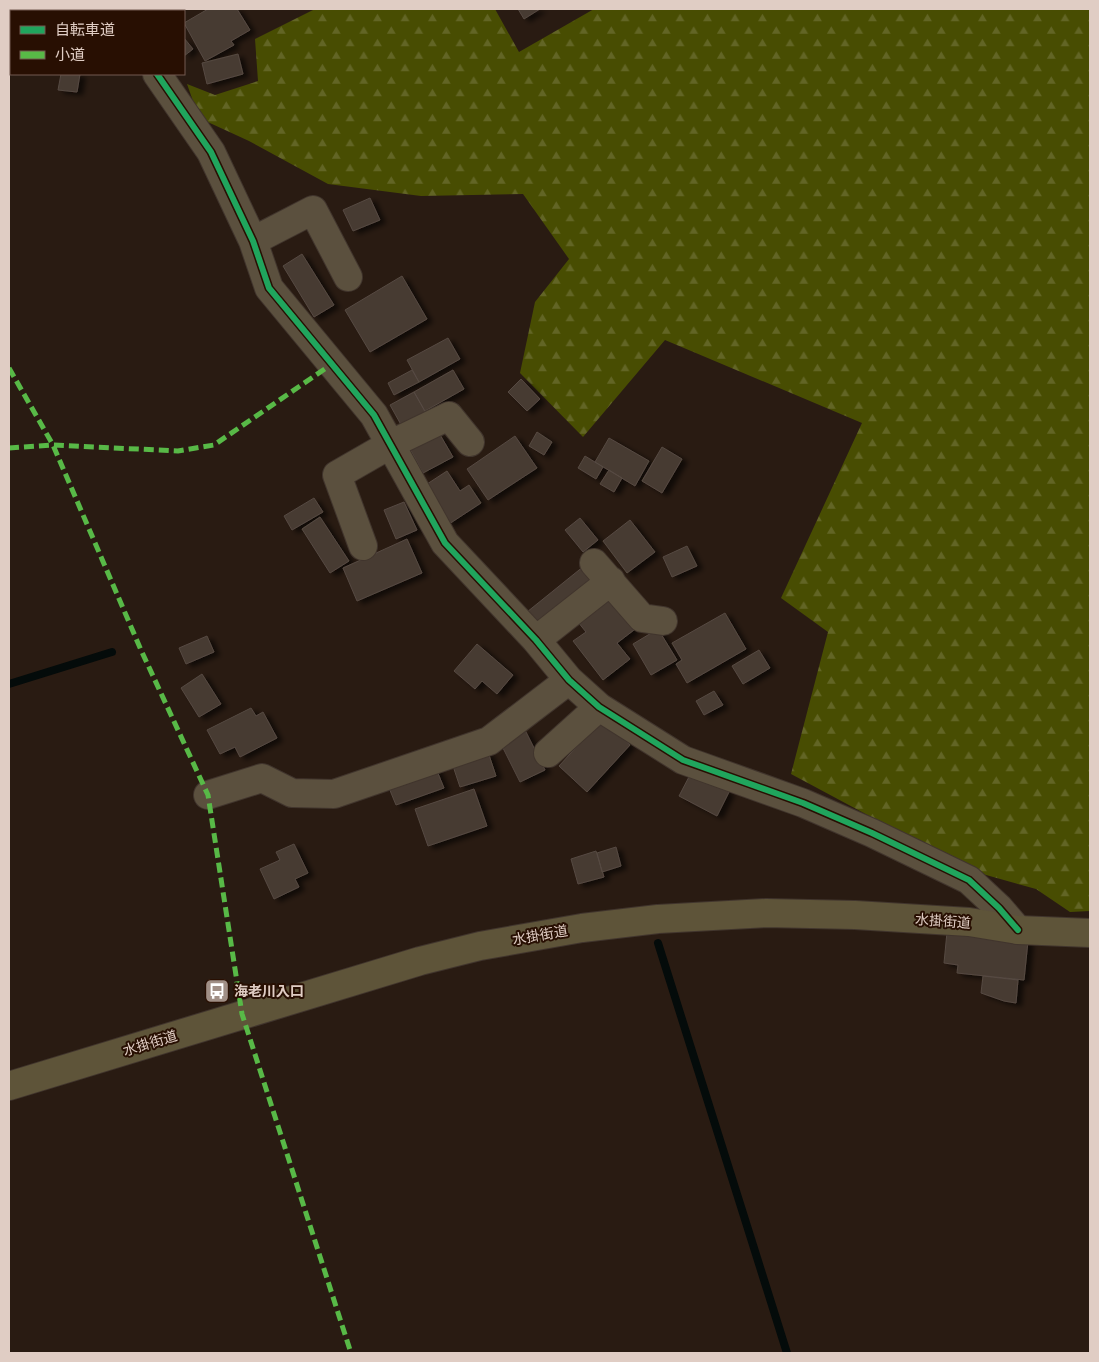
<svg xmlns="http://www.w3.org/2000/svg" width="1099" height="1362" viewBox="0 0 1099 1362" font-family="Barlow,'Noto Sans JP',sans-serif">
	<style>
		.forest { fill: url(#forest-firs) }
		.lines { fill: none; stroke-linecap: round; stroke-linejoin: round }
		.stream { stroke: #040b0a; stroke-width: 8 }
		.building { fill: #473a33; stroke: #564a42; filter: url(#shadow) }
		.minor-casing { stroke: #41352d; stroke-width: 30 }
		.major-casing { stroke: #41352d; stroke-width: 30 }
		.minor { stroke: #5b503e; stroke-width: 28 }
		.major { stroke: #5e5439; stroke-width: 28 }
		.quiet { stroke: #58b947; stroke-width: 5; stroke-dasharray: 10 5; stroke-linecap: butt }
		.cycleway-casing { stroke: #280f02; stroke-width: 9 }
		.cycleway { stroke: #20a55d; stroke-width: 6 }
		.labels { text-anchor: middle; stroke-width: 4; stroke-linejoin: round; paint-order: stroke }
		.street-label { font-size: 14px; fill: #e0cdc4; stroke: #280f02 }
		.poi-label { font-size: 14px; font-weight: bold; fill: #e0cdc4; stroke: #280f02; text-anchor: start }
	</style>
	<defs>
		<pattern id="forest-firs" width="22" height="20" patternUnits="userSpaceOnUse" patternTransform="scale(1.25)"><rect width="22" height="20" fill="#484d02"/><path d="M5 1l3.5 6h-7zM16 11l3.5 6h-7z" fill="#626525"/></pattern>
		<filter id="shadow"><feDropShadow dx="5.5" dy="3" stdDeviation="2.5" flood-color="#0009"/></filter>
	</defs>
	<rect width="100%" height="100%" fill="#291b12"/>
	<path class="forest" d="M 315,9 L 495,9 L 519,52 L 594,9 L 1090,9 L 1090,911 L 1070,912 L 1036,889 L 972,871 L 791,774 L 828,632 L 781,598 L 862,423 L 665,340 L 583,437 L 520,373 L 535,302 L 569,259 L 523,194 L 421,196 L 328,184 L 249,141 L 199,118 L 187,84 L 215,95 L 258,81 L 255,39 Z"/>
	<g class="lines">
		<path class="stream" d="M 9,684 L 112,652
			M 658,943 L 787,1353"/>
	</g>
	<path class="building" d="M 137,9 L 169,9 L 171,11 L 139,11 Z
		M 208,9 L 237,9 L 250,30 L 231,41 L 234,45 L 205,61 L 184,23 Z
		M 518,9 L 540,9 L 524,19 Z
		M 184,38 L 193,49 L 184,56 Z
		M 238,54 L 243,74 L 207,84 L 202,63 Z
		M 61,74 L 80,74 L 77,92 L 58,90 Z
		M 370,198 L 380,220 L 353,231 L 343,210 Z
		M 302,254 L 334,305 L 314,317 L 283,266 Z
		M 402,276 L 427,319 L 370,352 L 345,310 Z
		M 448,338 L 460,359 L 419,382 L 407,360 Z
		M 412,370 L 419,382 L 394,395 L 388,383 Z
		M 453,370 L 464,389 L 425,411 L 414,392 Z
		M 521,379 L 540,399 L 527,411 L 508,392 Z
		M 414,392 L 428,417 L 404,430 L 390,405 Z
		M 537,432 L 552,442 L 544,455 L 529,446 Z
		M 439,433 L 453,457 L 423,473 L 410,449 Z
		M 515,436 L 537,468 L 488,500 L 467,469 Z
		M 609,438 L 649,461 L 635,486 L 595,462 Z
		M 662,447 L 682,459 L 662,493 L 642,481 Z
		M 585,456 L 603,467 L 596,479 L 578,468 Z
		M 609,470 L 622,478 L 614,492 L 600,484 Z
		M 447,471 L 460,491 L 469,485 L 481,503 L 449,524 L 424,486 Z
		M 314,498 L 323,512 L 292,530 L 284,516 Z
		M 404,502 L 417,530 L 396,539 L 384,510 Z
		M 320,517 L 349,561 L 330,573 L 302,529 Z
		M 580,518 L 598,540 L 583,552 L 565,530 Z
		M 630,520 L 655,552 L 627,573 L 603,541 Z
		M 407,539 L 422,573 L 357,601 L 343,568 Z
		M 687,546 L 697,566 L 672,577 L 663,557 Z
		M 584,566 L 597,582 L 540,628 L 527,612 Z
		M 609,599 L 634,630 L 617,643 L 630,659 L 603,680 L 573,641 L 586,632 L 578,622 Z
		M 725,613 L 746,649 L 687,683 L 676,664 L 682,660 L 672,643 Z
		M 658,629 L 677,660 L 651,675 L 633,644 Z
		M 207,636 L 214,652 L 186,664 L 179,648 Z
		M 477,644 L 513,675 L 497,694 L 482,681 L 475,689 L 454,671 Z
		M 759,650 L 770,668 L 743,684 L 732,666 Z
		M 202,674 L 221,704 L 199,717 L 181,688 Z
		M 714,691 L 723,705 L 704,715 L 696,701 Z
		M 251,708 L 256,716 L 263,712 L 277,738 L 240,757 L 235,747 L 220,754 L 207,730 Z
		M 602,719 L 630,745 L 587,792 L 559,766 Z
		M 525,730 L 545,770 L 520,782 L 500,742 Z
		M 488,752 L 496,776 L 460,787 L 452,763 Z
		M 435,766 L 444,788 L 396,805 L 387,783 Z
		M 691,773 L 729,792 L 717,816 L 679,796 Z
		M 474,789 L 487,826 L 428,846 L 415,809 Z
		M 294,844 L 308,873 L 295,879 L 299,887 L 274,899 L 260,869 L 280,860 L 276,852 Z
		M 616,847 L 621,866 L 602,872 L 597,853 Z
		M 596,851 L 604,877 L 578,884 L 571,859 Z
		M 947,932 L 1028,941 L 1024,980 L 957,973 L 958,965 L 944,963 Z
		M 983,976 L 1018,980 L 1016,1003 L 1004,1001 L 981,993 Z"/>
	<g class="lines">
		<defs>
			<path id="minor" d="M 114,9 L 115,11
				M 157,74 L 211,152 L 253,241 L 269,288 L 374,415 L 445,543 L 536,640 L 569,680 L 599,707 L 683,760 L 803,803 L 872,833 L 969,880 L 999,908 L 1018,930
				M 253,241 L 313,210 L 348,277
				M 363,546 L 337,475 L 391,444 L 449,416 L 470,442
				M 594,563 L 642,618 L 663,621
				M 536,640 L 611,581
				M 548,753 L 599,707
				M 208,795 L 262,778 L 292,793 L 334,794 L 489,741 L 569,680"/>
			<path id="major" d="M 9,1086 L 420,961 L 480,946 L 582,928 L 658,919 L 766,913 L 855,915 L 969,922 L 1018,930 L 1090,933"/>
		</defs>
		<use href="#minor" class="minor-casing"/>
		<use href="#major" class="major-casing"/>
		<use href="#minor" class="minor"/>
		<use href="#major" class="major"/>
		<path class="quiet" d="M 9,368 L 53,445 L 141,650 L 208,795 L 242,1014 L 351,1353
			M 9,448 L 53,445 L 178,451 L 214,445 L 332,364"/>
		<defs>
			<path id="cycleway" d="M 157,74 L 211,152 L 253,241 L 269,288 L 374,415 L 445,543 L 536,640 L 569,680 L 599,707 L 683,760 L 803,803 L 872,833 L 969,880 L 999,908 L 1018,930"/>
		</defs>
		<use href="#cycleway" class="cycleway-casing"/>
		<use href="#cycleway" class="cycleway"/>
	</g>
	<defs>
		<symbol id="bus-square" viewBox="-11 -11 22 22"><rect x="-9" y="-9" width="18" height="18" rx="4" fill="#a08f86" stroke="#280f02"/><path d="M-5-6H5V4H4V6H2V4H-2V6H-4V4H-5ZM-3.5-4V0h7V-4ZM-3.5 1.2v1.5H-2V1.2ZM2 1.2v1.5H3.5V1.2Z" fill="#fff"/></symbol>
	</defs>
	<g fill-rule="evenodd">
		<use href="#bus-square" x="203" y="977" width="28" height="28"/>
	</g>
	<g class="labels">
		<g class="street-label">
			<text transform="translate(943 921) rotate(4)" y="5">水掛街道</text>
			<text transform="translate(540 935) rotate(-10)" y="5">水掛街道</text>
			<text transform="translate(150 1043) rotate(-17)" y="5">水掛街道</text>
		</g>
		<g class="poi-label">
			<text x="234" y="996">海老川入口</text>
		</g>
	</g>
	<rect width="1099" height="1362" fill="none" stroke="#e0cdc4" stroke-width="20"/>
	<rect x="10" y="10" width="175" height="65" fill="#280f02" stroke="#725b50"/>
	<rect x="20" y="26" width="25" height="8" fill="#20a55d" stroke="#725b50"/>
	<text x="55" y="35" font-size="15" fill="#e0cdc4">自転車道</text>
	<rect x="20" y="51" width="25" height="8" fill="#58b947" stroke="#725b50"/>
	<text x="55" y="60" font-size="15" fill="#e0cdc4">小道</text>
</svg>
